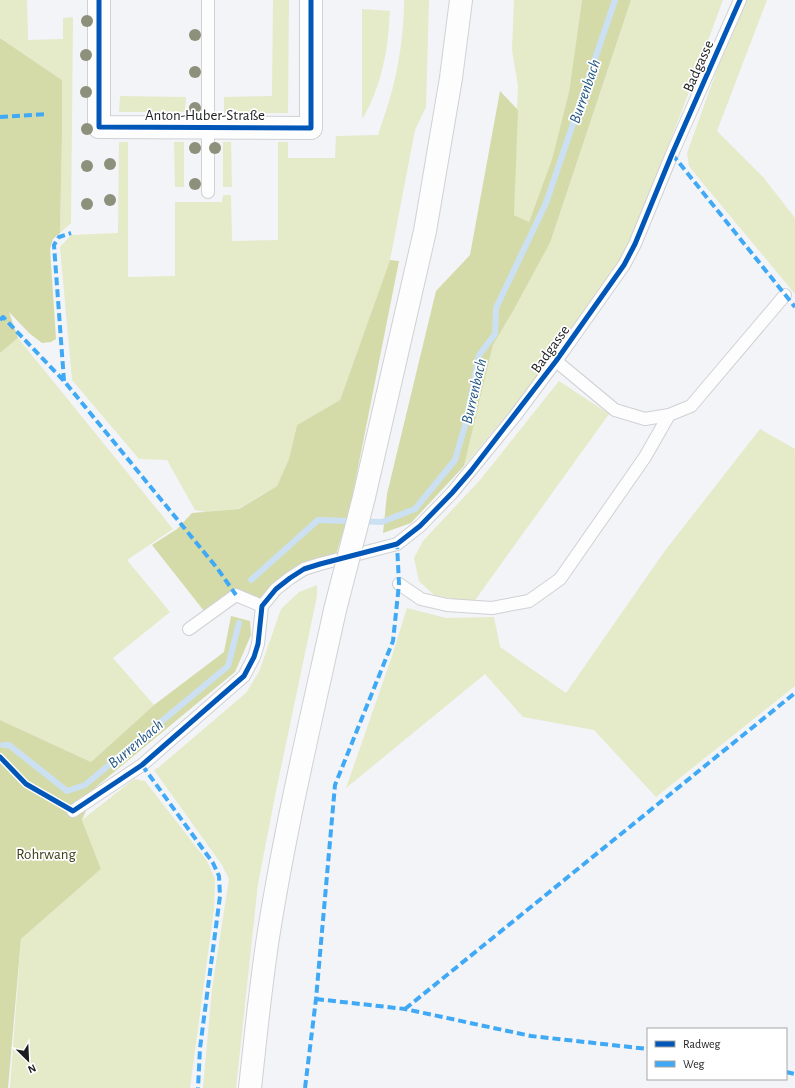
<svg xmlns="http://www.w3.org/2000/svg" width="795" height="1088" viewBox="0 0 795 1088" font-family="'Alegreya Sans',sans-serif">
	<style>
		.green { fill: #e5eac8 }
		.forest { fill: #d5dba8 }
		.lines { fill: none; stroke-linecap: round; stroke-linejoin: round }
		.stream { stroke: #cce0f4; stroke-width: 6 }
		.service-casing { stroke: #d0d1d4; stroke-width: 14 }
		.minor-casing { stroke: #d0d1d4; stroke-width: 24 }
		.primary-casing { stroke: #d0d1d4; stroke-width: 24 }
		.service { stroke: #fdfdfe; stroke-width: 12 }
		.minor { stroke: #fdfdfe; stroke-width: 22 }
		.primary { stroke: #fdfdfe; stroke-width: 22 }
		.primary-bridge-casing { stroke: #d0d1d4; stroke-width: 24; stroke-linecap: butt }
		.primary-bridge { stroke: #fdfdfe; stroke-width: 22 }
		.quiet { stroke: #3fa9f5; stroke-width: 4; stroke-dasharray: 8 4; stroke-linecap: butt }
		.cycleway-casing { stroke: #fff; stroke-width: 8 }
		.cycleway { stroke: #0057b8; stroke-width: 5 }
		.tree { fill: #8d907b }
		.labels { text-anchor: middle; stroke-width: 3.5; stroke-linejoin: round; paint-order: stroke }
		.street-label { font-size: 15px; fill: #1c1d1f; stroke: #fff }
		.park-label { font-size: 15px; fill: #3b3e15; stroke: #fff }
		.water-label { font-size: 16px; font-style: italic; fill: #235783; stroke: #fff }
	</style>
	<rect width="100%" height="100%" fill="#f2f4f8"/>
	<path class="green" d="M 0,0 L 27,0 L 28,40 L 63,39 L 63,18 L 73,17 L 71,223 L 60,233 L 62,134 L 62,80 L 0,38 Z
		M 273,0 L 289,0 L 288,113 L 224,113 L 224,97 L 272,96 Z
		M 404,0 L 429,0 L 426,107 L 415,130 L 390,260 L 340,400 L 297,425 L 289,460 L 277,486 L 238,509 L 206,512 L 195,510 L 167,460 L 139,459 L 72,380 L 60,247 L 71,235 L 118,233 L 119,142 L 128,142 L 128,277 L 175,276 L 175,202 L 222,202 L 223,195 L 231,195 L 232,241 L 278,240 L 278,142 L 288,142 L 288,158 L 335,158 L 336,136 L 378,135 C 383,119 389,103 393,87 C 400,59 404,29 404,0 Z
		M 514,0 L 582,0 L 569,92 L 552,159 L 529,222 L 514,215 L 515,152 L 518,86 L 512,50 Z
		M 631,0 L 723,0 L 683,108 L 624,257 L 557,355 L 464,466 L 493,345 L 512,313 L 550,243 Z
		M 747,0 L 767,0 L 717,131 L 763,177 L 795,218 L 795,294 L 701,181 L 689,166 L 687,153 L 733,25 Z
		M 362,9 L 390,11 C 389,20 389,28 388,37 C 385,64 377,94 363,118 L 362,116 Z
		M 120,96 L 186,97 L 185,112 L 119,112 Z
		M 174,142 L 184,142 L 184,187 L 175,187 Z
		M 223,142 L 231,142 L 232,187 L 223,187 Z
		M 18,338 L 173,529 L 127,560 L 170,612 L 113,658 L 154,705 L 91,762 L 0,720 L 0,353 Z
		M 559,381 L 609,414 L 473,603 L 434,595 L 419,581 L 414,558 L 423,541 L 480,480 Z
		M 760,429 L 795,449 L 795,686 L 656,797 L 594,730 L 523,717 L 485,674 L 346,788 L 392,656 L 407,608 L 446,618 L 494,617 L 500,647 L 566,693 L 664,552 Z
		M 317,585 L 317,596 L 275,796 L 258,884 L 236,1088 L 203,1088 L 212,989 L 229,879 L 222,865 L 154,770 L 159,767 L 246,693 L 259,672 L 281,609 L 299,592 Z
		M 134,779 L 145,781 L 207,861 L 215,879 L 214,909 L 190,1088 L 10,1088 L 21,939 L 101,869 L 82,820 Z"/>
	<path class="forest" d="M 582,0 L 631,0 L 550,243 L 512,313 L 493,345 L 464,466 L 411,523 L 383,533 L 387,494 L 436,291 L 470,255 L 500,91 L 518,110 L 514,215 L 529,222 L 552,159 L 569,92 Z
		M 0,38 L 62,80 L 62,134 L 60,233 L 53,239 L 50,249 L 56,339 L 51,342 L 42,343 L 29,333 L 9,312 L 18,338 L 0,353 Z
		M 390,260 L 399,261 L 350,508 L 336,555 L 260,601 L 237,591 L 204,611 L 152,545 L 177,529 L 192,513 L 239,509 L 277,486 L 289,459 L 297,425 L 340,400 Z
		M 231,616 L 250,621 L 251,635 L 235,672 L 96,787 L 82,820 L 101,869 L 21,939 L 8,1088 L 0,1088 L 0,720 L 91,762 L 154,705 L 224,652 Z"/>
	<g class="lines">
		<path class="stream" d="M 251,580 L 318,520 L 382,522 L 415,509 L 455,460 L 466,422 L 479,355 L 495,334 L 496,308 L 546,203 L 615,0
			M 3,745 L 9,745 L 67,791 L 85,785 L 228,666 L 239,623"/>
		<defs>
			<path id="service" d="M 208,0 L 208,192
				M 556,361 L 615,410 L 645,419 L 669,415
				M 399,584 L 421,599 L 447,605 L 492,608 L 529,601 L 560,579 L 645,457 L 669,415 L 691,406 L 785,295
				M 262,606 L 276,589 L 290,578 L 304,569 L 320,564 L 397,544 L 420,526 L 452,493 L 515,416 L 564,350 L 624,265 L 635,244 L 672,154 L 740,0
				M 189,629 L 236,595 L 262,606
				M 73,811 L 142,765 L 244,676 L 254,657 L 258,644 L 262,606"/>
			<path id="minor" d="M 99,0 L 99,127 L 311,128 L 311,0"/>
			<path id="primary" d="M 364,497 L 425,231 L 451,78 L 461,0
				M 250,1088 C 256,1034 261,979 270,925 C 287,820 312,715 335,610"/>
		</defs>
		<use href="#service" class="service-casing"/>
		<use href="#minor" class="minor-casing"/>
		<use href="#primary" class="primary-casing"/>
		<use href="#service" class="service"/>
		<use href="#minor" class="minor"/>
		<use href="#primary" class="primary"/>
		<defs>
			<path id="primary-bridge" d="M 335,610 L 364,497"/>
		</defs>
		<use href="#primary-bridge" class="primary-bridge-casing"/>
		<use href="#primary-bridge" class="primary-bridge"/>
		<path class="quiet" d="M 0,117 L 46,114
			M 672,154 L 795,307
			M 0,320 L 3,317 L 64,381 L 217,568 L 236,595
			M 64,381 L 54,245 L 59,237 L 71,233
			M 142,765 L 213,863 L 219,876 L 220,896 L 200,1048 L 198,1088
			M 316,999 L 405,1009 L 531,1036 L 648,1049
			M 405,1009 L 795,693
			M 786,1072 L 795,1074
			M 305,1088 L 316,999 L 335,785 L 393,641 L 399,584 L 397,544"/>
		<defs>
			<path id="cycleway" d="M 99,0 L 99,127 L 311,128 L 311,0
				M 0,757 L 26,784 L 73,811 L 142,765 L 244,676 L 254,657 L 258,644 L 262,606 L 276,589 L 290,578 L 304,569 L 320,564 L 397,544 L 420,526 L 452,493 L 471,471 L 556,361 L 624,265 L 635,244 L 672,154 L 740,0"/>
		</defs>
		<use href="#cycleway" class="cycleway-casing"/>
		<use href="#cycleway" class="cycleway"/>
	</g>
	<g class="tree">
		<circle cx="87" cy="21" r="6"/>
		<circle cx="195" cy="35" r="6"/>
		<circle cx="86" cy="55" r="6"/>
		<circle cx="195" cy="72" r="6"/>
		<circle cx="86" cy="92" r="6"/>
		<circle cx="195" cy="108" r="6"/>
		<circle cx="87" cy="129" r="6"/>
		<circle cx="195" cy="148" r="6"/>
		<circle cx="215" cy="148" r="6"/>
		<circle cx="110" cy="164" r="6"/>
		<circle cx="87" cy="166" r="6"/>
		<circle cx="195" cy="184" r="6"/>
		<circle cx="110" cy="200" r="6"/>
		<circle cx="87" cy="204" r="6"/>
	</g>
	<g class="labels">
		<g class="street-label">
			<text transform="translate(698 66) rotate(-66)" y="5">Badgasse</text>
			<text x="205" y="120">Anton-Huber-Straße</text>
			<text transform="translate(550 349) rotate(-54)" y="5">Badgasse</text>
		</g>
		<g class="park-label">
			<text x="46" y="859">Rohrwang</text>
		</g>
		<g class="water-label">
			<text transform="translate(584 91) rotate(-71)" y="6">Burrenbach</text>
			<text transform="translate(473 391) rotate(-77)" y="6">Burrenbach</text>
			<text transform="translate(135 743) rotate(-40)" y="6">Burrenbach</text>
		</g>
	</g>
	<rect x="647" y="1028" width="140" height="52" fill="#ffffff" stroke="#a4a5a5"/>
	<rect x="655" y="1041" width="20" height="6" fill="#0057b8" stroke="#a4a5a5"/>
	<text x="683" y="1048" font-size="12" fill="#1c1d1f">Radweg</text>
	<rect x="655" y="1061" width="20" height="6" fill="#3fa9f5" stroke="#a4a5a5"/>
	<text x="683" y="1068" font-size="12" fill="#1c1d1f">Weg</text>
	<g transform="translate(28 1060) rotate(156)" stroke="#ffffff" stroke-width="3" paint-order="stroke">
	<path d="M0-3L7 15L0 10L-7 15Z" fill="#1c1d1f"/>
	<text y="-6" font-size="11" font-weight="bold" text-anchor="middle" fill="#1c1d1f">N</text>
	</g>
</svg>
